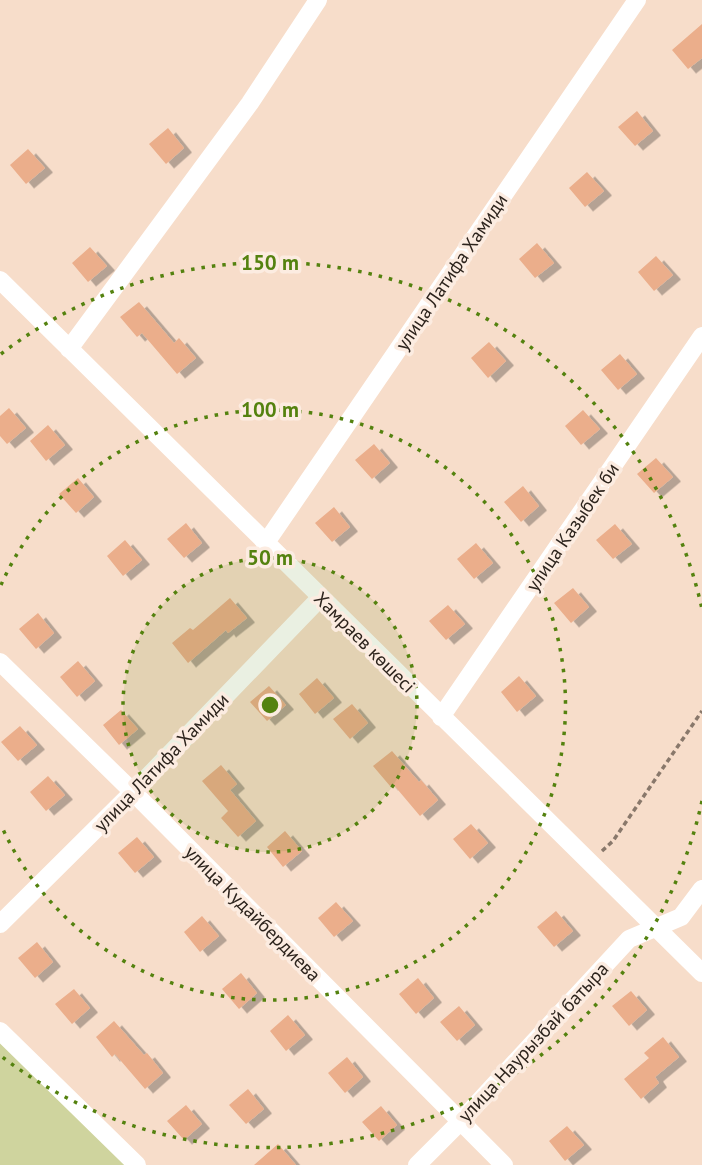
<svg xmlns="http://www.w3.org/2000/svg" width="702" height="1165" viewBox="0 0 702 1165" font-family="'PT Sans',sans-serif">
	<style>
		.green { fill: #cfd49e }
		.building { fill: #ebae8b; filter: url(#shadow) }
		.lines { fill: none; stroke-linecap: round; stroke-linejoin: round }
		.path { stroke: #89786b; stroke-width: 3.5; stroke-dasharray: 5 3.5; stroke-linecap: butt }
		.street { stroke: #fff; stroke-width: 18 }
		.ring { fill: none; stroke: #54820f; stroke-width: 3.5; stroke-dasharray: 3.5 7 }
		.labels { text-anchor: middle; stroke-width: 7; stroke-linejoin: round; paint-order: stroke }
		.street-label { font-size: 19px; fill: #2d241d; stroke: #fcece1 }
		.centre { fill: #54820f; stroke: #fcece1; stroke-width: 3.5 }
		.ring-label { font-size: 21px; text-anchor: middle; font-weight: bold; fill: #54820f; stroke: #fcece1; stroke-width: 7; stroke-linejoin: round; paint-order: stroke }
	</style>
	<defs>
		<filter id="shadow"><feDropShadow dx="8" dy="4.5" stdDeviation="0" flood-color="#0004"/></filter>
	</defs>
	<rect width="100%" height="100%" fill="#f7ddca"/>
	<path class="green" d="M 0,1031 L 137,1165 L 0,1165 Z"/>
	<path class="building" d="M 702,24 L 702,58 L 688,69 L 672,50 Z
		M 637,111 L 653,131 L 635,146 L 618,127 Z
		M 168,128 L 184,148 L 166,164 L 149,144 Z
		M 28,149 L 45,168 L 26,184 L 10,165 Z
		M 587,172 L 604,191 L 585,207 L 569,188 Z
		M 537,243 L 554,263 L 535,278 L 519,259 Z
		M 90,247 L 107,266 L 88,282 L 72,263 Z
		M 656,256 L 673,275 L 654,291 L 638,272 Z
		M 139,302 L 174,343 L 179,338 L 196,358 L 177,374 L 142,333 L 137,337 L 120,317 Z
		M 489,342 L 506,361 L 488,378 L 471,358 Z
		M 620,354 L 637,374 L 618,390 L 601,370 Z
		M 9,408 L 26,428 L 7,444 L 0,436 L 0,416 Z
		M 583,410 L 600,429 L 581,445 L 565,426 Z
		M 48,425 L 65,445 L 46,461 L 30,441 Z
		M 374,444 L 390,463 L 372,479 L 355,460 Z
		M 656,458 L 673,477 L 654,493 L 637,474 Z
		M 78,478 L 94,497 L 76,513 L 59,494 Z
		M 523,486 L 539,506 L 521,522 L 504,502 Z
		M 334,507 L 350,527 L 332,542 L 315,523 Z
		M 186,523 L 202,543 L 184,558 L 167,539 Z
		M 615,524 L 632,544 L 613,559 L 596,540 Z
		M 125,540 L 142,560 L 123,576 L 107,556 Z
		M 476,543 L 493,563 L 474,579 L 457,559 Z
		M 573,588 L 589,607 L 571,623 L 554,603 Z
		M 230,598 L 247,618 L 228,633 L 226,630 L 188,663 L 172,643 L 190,628 L 193,630 Z
		M 448,605 L 465,624 L 446,640 L 429,621 Z
		M 38,613 L 54,633 L 36,649 L 19,629 Z
		M 78,661 L 95,681 L 77,697 L 60,677 Z
		M 519,676 L 536,696 L 517,712 L 501,692 Z
		M 317,678 L 334,698 L 315,714 L 299,694 Z
		M 269,686 L 286,705 L 267,721 L 250,702 Z
		M 352,704 L 368,723 L 350,739 L 333,719 Z
		M 121,710 L 138,729 L 119,745 L 103,725 Z
		M 20,726 L 37,745 L 18,761 L 1,742 Z
		M 392,751 L 419,782 L 421,780 L 438,800 L 420,816 L 393,784 L 390,786 L 373,766 Z
		M 221,765 L 237,784 L 230,790 L 256,821 L 238,837 L 221,818 L 228,811 L 202,781 Z
		M 48,776 L 65,795 L 46,811 L 30,792 Z
		M 471,824 L 488,843 L 470,859 L 453,839 Z
		M 285,831 L 302,851 L 283,867 L 267,847 Z
		M 137,837 L 154,857 L 135,873 L 118,853 Z
		M 336,902 L 353,921 L 334,937 L 318,918 Z
		M 556,911 L 573,931 L 554,947 L 537,927 Z
		M 202,916 L 219,936 L 200,952 L 184,932 Z
		M 37,942 L 53,962 L 35,978 L 18,958 Z
		M 241,973 L 257,993 L 239,1009 L 222,989 Z
		M 418,978 L 434,998 L 416,1014 L 399,994 Z
		M 74,989 L 90,1008 L 72,1024 L 55,1004 Z
		M 631,991 L 647,1010 L 629,1026 L 612,1006 Z
		M 459,1006 L 475,1025 L 457,1041 L 440,1022 Z
		M 288,1015 L 305,1035 L 286,1051 L 270,1031 Z
		M 114,1021 L 144,1055 L 147,1053 L 163,1073 L 145,1089 L 115,1054 L 112,1057 L 96,1037 Z
		M 663,1037 L 679,1057 L 655,1077 L 659,1083 L 641,1099 L 624,1079 L 649,1058 L 644,1053 Z
		M 347,1057 L 363,1077 L 345,1093 L 328,1073 Z
		M 248,1089 L 264,1109 L 246,1124 L 229,1105 Z
		M 186,1105 L 202,1124 L 184,1140 L 167,1121 Z
		M 381,1106 L 397,1125 L 379,1141 L 362,1122 Z
		M 567,1126 L 584,1145 L 565,1161 L 549,1141 Z
		M 278,1144 L 296,1165 L 254,1165 Z"/>
	<g class="lines">
		<path class="path" d="M 602,851 L 613,841 L 702,711"/>
		<path class="street" d="M 0,280 L 702,973
			M 69,349 L 250,103 L 318,0
			M 265,544 L 637,0
			M 0,662 L 133,792 L 504,1165
			M 441,717 L 702,336
			M 0,924 L 133,792 L 320,598
			M 0,1031 L 137,1165
			M 417,1165 L 460,1122 L 629,939 L 681,917 L 702,889"/>
	</g>
	<circle cx="270" cy="705" r="147" fill="#54820f" fill-opacity=".12"/>
	<g class="ring">
		<circle cx="270" cy="705" r="147"/>
		<path d="M1 585A295 295 0 1 1 1 825"/>
		<path d="M702 801A442 442 0 0 1 1 1056M1 354A442 442 0 0 1 702 609"/>
	</g>
	<g class="labels">
		<g class="street-label">
			<text transform="translate(451 272) rotate(-56)" y="7">улица Латифа Хамиди</text>
			<text transform="translate(572 527) rotate(-56)" y="7">улица Казыбек би</text>
			<text transform="translate(365 642) rotate(45)" y="7">Хамраев көшесі</text>
			<text transform="translate(161 762) rotate(-46)" y="7">улица Латифа Хамиди</text>
			<text transform="translate(253 913) rotate(45)" y="7">улица Кудайбердиева</text>
			<text transform="translate(533 1042) rotate(-47)" y="7">улица Наурызбай батыра</text>
		</g>
	</g>
	<circle cx="270" cy="705" r="10" class="centre"/>
	<g class="ring-label">
		<text x="270" y="270">150 m</text>
		<text x="270" y="417">100 m</text>
		<text x="270" y="565">50 m</text>
	</g>
</svg>
